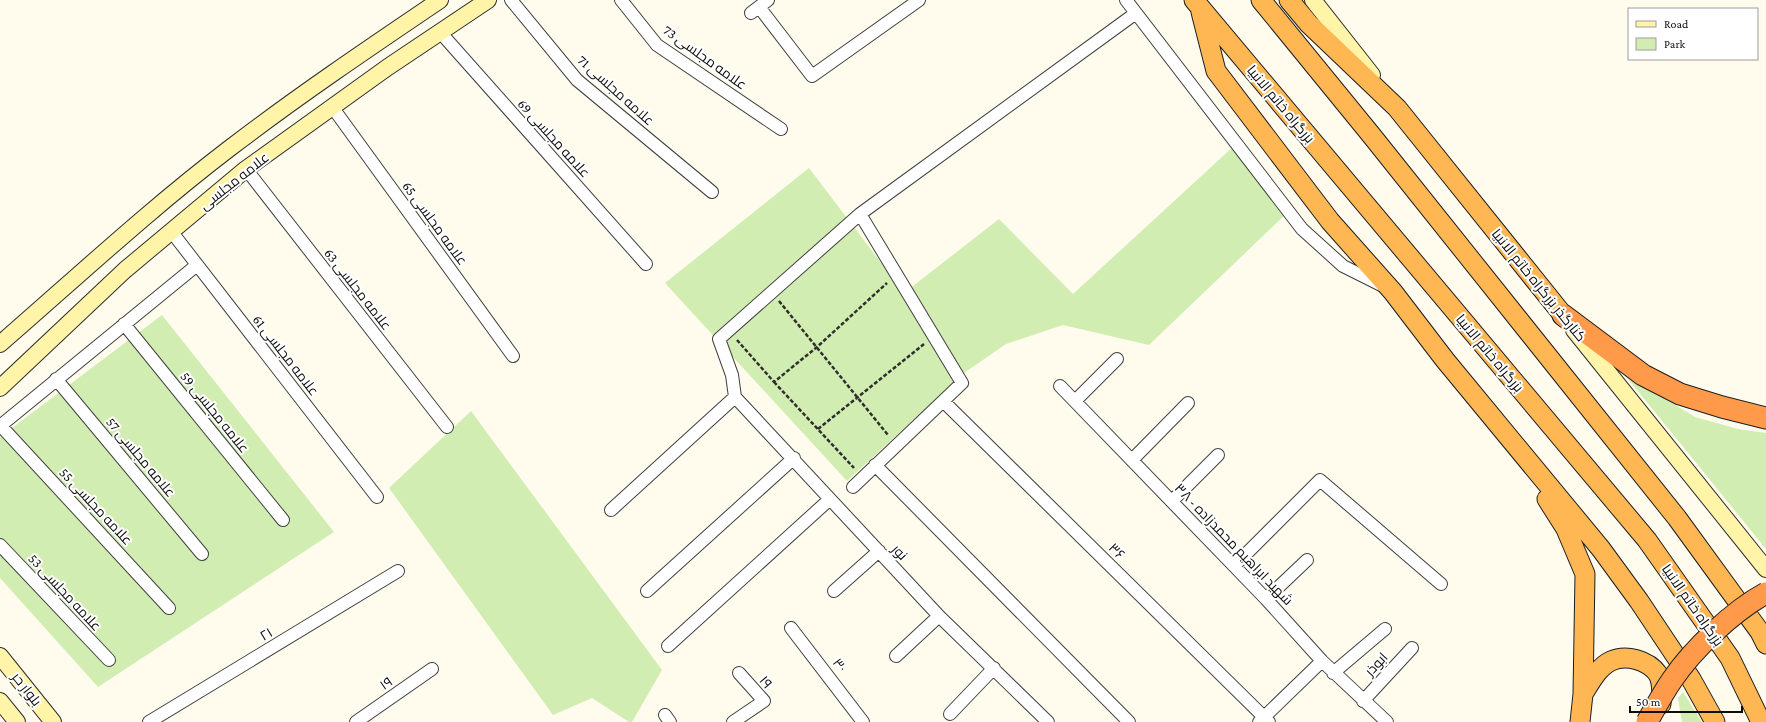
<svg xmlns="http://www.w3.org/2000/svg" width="1766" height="722" viewBox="0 0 1766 722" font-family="'Crimson Pro',Cairo,serif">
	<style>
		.green { fill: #d2edb2 }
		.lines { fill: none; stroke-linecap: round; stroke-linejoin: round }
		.minor-casing { stroke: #404040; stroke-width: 14 }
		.secondary-casing { stroke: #2f2f2f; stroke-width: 18 }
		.trunk-casing { stroke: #1e1e1e; stroke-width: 21 }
		.motorway-casing { stroke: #1e1e1e; stroke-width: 23 }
		.path { stroke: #2f2f2f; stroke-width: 2.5; stroke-dasharray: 4 2; stroke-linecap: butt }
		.minor { stroke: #fff; stroke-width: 12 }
		.secondary { stroke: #fff4a8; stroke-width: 16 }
		.trunk { stroke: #ffb754; stroke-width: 19 }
		.motorway { stroke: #ff9a4b; stroke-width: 21 }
		.motorway-bridge-casing { stroke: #1e1e1e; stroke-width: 23; stroke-linecap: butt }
		.motorway-bridge { stroke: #ff9a4b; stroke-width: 21 }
		.labels { text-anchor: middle; stroke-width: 4; stroke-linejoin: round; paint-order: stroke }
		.street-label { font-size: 14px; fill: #0d0d0d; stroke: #fff }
	</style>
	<rect width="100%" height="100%" fill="#fffbed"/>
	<path class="green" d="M 1234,146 L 1287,213 L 1149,345 L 1063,325 L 1006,344 L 964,373 L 847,481 L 665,283 L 809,168 L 904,293 L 999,219 L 1073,294 Z
		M 162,315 L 334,532 L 98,687 L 0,578 L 0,437 Z
		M 1624,374 L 1695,417 L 1738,429 L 1766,433 L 1766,549 Z
		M 471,411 L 662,670 L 632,722 L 629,722 L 592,698 L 553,715 L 389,488 Z
		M 1683,692 L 1702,722 L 1682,722 L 1678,698 Z"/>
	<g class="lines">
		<defs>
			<path id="minor" d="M 511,0 L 577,80 L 712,192
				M 621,0 L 657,45 L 781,129
				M 1126,0 L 1302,229 L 1343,266 L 1383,286
				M 759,7 L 812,76 L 919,0
				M 751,13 L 768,0
				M 440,32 L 646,264
				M 333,108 L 513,356
				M 246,169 L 447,427
				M 171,231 L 377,497
				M 124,324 L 283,520
				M 56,379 L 202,554
				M 1060,386 L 1266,599 L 1322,661 L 1387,722
				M 735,397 L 939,616 L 1048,722
				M 735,397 L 732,375 L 719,339 L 860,214
				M 943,401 L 1269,722
				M 1075,401 L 1117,359
				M 0,425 L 169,608
				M 0,426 L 197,265
				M 1132,460 L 1188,403
				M 875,465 L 1129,722
				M 853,487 L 962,383 L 860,214 L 1136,13
				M 1172,501 L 1218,455
				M 611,510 L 735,397
				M 0,545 L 109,660
				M 1234,566 L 1320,480 L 1441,584
				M 647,591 L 794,458
				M 834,591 L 879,551
				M 1266,599 L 1307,560
				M 791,628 L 863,722
				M 668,646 L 830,499
				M 896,656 L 939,616
				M 1333,673 L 1385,629
				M 1363,701 L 1412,648
				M 950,714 L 994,668
				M 665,715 L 670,722
				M 149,722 L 398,571
				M 356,722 L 432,669
				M 733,722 L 764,701 L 739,673
				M 1259,722 L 1322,661"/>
			<path id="secondary" d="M 1313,0 L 1372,75
				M 1574,330 L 1766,569
				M 0,344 C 76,278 150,209 230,148 C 298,96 369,48 440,0
				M 0,388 L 125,270 L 246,169 L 388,67 L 488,0
				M 0,656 L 53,722
				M 0,701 L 17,722"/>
			<path id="trunk" d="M 1194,0 L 1647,540 L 1730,658 L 1761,722
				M 1261,0 L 1372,136 L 1677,518 L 1760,632 L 1766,644
				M 1289,0 L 1309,24 L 1397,108 L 1563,315
				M 1201,12 L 1216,71 L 1330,221 L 1393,292 L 1445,360 L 1601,549 L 1639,601 L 1691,679 L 1715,722
				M 1547,499 L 1566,529 L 1585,574 L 1583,694 L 1580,722
				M 1583,694 C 1590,683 1598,667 1611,661 C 1626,654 1648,660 1658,674 C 1663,683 1662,695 1661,704"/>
			<path id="motorway" d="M 1563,315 L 1643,375 L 1680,394 L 1722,407 L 1766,418"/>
		</defs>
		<use href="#minor" class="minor-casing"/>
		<use href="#secondary" class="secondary-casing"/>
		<use href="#trunk" class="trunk-casing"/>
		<use href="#motorway" class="motorway-casing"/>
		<path class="path" d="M 779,301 L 888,435
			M 737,340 L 774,382 L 817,347 L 887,283
			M 774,382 L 854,468
			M 818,429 L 924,344"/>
		<use href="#minor" class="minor"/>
		<use href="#secondary" class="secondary"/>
		<use href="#trunk" class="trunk"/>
		<use href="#motorway" class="motorway"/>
		<defs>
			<path id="motorway-bridge" d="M 1647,722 C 1655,708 1663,693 1672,680 C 1693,649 1733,611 1766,593"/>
		</defs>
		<use href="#motorway-bridge" class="motorway-bridge-casing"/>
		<use href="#motorway-bridge" class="motorway-bridge"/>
	</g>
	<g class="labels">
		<g class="street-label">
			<text transform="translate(705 57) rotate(36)" y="5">علامه مجلسی 73</text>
			<text transform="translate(616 90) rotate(42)" y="5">علامه مجلسی 71</text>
			<text transform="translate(1281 104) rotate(50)" y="5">بزرگراه خاتم الانبیا</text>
			<text transform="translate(554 138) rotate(48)" y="5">علامه مجلسی 69</text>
			<text transform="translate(234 181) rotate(-38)" y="5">علامه مجلسی</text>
			<text transform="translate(435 223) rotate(54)" y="5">علامه مجلسی 65</text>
			<text transform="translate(1539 285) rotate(51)" y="5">کنارگذر بزرگراه خاتم الانبیا</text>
			<text transform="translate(358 289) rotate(52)" y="5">علامه مجلسی 63</text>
			<text transform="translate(1490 353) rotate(50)" y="5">بزرگراه خاتم الانبیا</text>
			<text transform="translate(286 355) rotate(52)" y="5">علامه مجلسی 61</text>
			<text transform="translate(215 412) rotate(51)" y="5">علامه مجلسی 59</text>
			<text transform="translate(141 457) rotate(50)" y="5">علامه مجلسی 57</text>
			<text transform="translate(96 506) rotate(47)" y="5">علامه مجلسی 55</text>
			<text transform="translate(1234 544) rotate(46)" y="5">شهید ابراهیم محمدزاده - ۳۸</text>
			<text transform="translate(1117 551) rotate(45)" y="5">۳۶</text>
			<text transform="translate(900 552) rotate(47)" y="5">نور</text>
			<text transform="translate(65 592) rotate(47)" y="5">علامه مجلسی 53</text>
			<text transform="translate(1693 605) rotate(55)" y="5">بزرگراه خاتم الانبیا</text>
			<text transform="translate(266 634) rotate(-31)" y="5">۲۱</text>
			<text transform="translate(1376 664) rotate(-47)" y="5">ابوذر</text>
			<text transform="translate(840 665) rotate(53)" y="5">۳۰</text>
			<text transform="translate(766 682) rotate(50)" y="5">۱۹</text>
			<text transform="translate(386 683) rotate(-35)" y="5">۱۹</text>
			<text transform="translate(27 689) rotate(52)" y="5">بلوار حر</text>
		</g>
	</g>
	<rect x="1628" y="8" width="130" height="52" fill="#ffffff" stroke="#9e9e9e"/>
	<rect x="1636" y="21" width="20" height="6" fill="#fff4a8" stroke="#9e9e9e"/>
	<text x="1664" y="28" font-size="12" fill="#0d0d0d">Road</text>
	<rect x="1636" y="38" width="20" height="12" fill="#d2edb2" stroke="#9e9e9e"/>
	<text x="1664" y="48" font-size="12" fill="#0d0d0d">Park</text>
	<path d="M1630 706v6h112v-6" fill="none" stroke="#0d0d0d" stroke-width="2"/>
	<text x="1636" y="706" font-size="12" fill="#0d0d0d" stroke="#ffffff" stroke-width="3" paint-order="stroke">50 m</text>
</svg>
